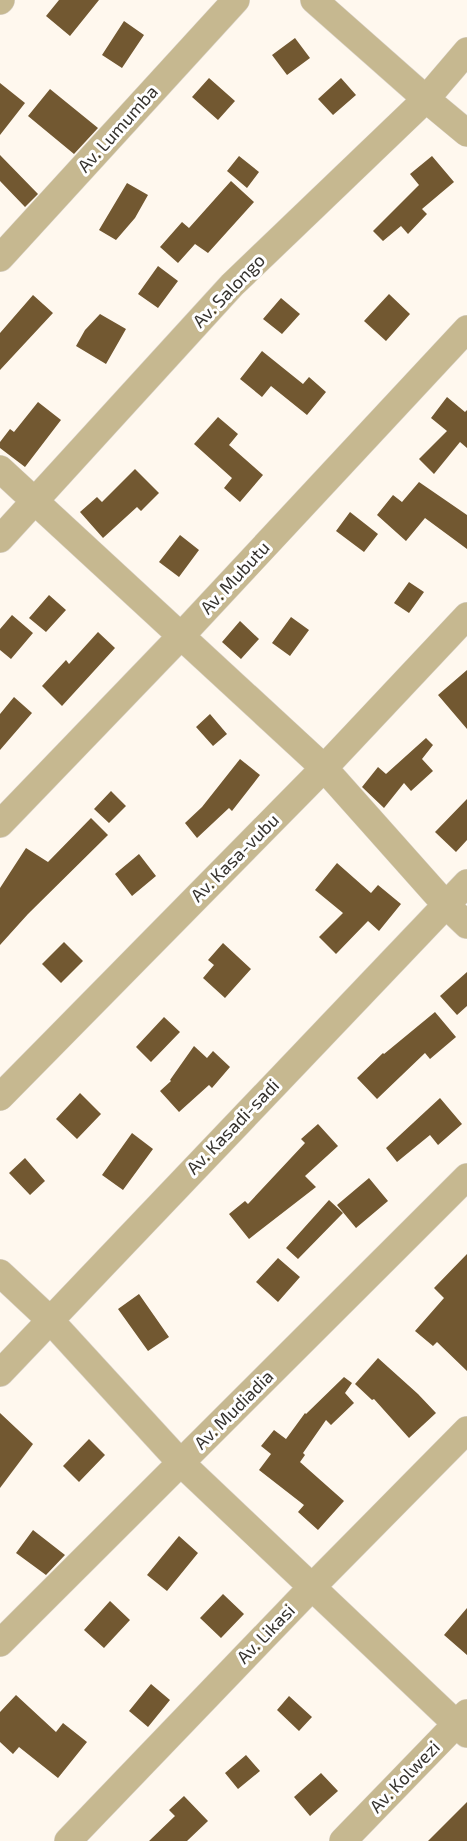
<svg xmlns="http://www.w3.org/2000/svg" width="467" height="1841" viewBox="0 0 467 1841" font-family="'Exo 2',sans-serif">
	<style>
		.building { fill: #725831 }
		.lines { fill: none; stroke-linecap: round; stroke-linejoin: round }
		.minor-casing { stroke: #dbd4cb; stroke-width: 28 }
		.minor { stroke: #c6b890; stroke-width: 27 }
		.labels { text-anchor: middle; stroke-width: 6; stroke-linejoin: round; paint-order: stroke }
		.street-label { font-size: 18px; fill: #35322d; stroke: #fff }
	</style>
	<rect width="100%" height="100%" fill="#fff8ee"/>
	<path class="building" d="M 59,0 L 99,0 L 70,36 L 46,16 Z
		M 124,21 L 144,35 L 122,68 L 102,55 Z
		M 295,38 L 310,58 L 287,75 L 272,55 Z
		M 209,78 L 235,101 L 218,120 L 192,97 Z
		M 341,78 L 356,95 L 333,115 L 318,99 Z
		M 0,83 L 25,103 L 0,135 Z
		M 50,89 L 98,128 L 74,154 L 28,116 Z
		M 0,155 L 38,194 L 25,207 L 0,181 Z
		M 239,156 L 259,172 L 247,188 L 227,171 Z
		M 432,156 L 454,182 L 422,209 L 427,214 L 408,234 L 401,226 L 383,241 L 373,231 L 419,185 L 410,174 Z
		M 231,181 L 254,202 L 208,253 L 195,244 L 178,263 L 160,247 L 182,222 L 189,228 Z
		M 127,183 L 148,195 L 135,218 L 116,240 L 99,230 Z
		M 158,266 L 178,281 L 158,308 L 138,294 Z
		M 389,294 L 410,314 L 386,341 L 364,321 Z
		M 33,295 L 53,313 L 0,370 L 0,333 Z
		M 281,298 L 300,314 L 282,334 L 263,319 Z
		M 100,314 L 126,329 L 106,364 L 76,346 L 85,330 Z
		M 262,351 L 303,384 L 309,377 L 326,392 L 307,415 L 271,386 L 262,397 L 240,379 Z
		M 447,397 L 465,412 L 467,410 L 467,448 L 460,442 L 434,474 L 419,459 L 447,431 L 431,418 Z
		M 38,402 L 61,420 L 25,467 L 0,448 L 0,442 L 10,429 L 14,432 Z
		M 218,417 L 238,434 L 229,445 L 263,475 L 240,502 L 224,488 L 232,478 L 194,444 Z
		M 135,469 L 159,493 L 141,511 L 137,507 L 103,538 L 80,512 L 97,497 L 102,502 Z
		M 419,482 L 467,515 L 467,549 L 425,518 L 406,541 L 377,515 L 393,495 L 402,502 Z
		M 350,512 L 378,534 L 364,552 L 336,531 Z
		M 180,535 L 199,550 L 179,577 L 159,562 Z
		M 409,582 L 424,592 L 409,613 L 394,603 Z
		M 49,595 L 66,610 L 46,632 L 29,618 Z
		M 12,615 L 33,633 L 11,659 L 0,650 L 0,629 Z
		M 291,617 L 309,630 L 290,656 L 272,643 Z
		M 240,621 L 259,639 L 241,659 L 222,642 Z
		M 98,632 L 115,648 L 62,706 L 42,686 L 66,660 L 69,664 Z
		M 467,670 L 467,729 L 438,695 Z
		M 14,697 L 32,713 L 0,750 L 0,714 Z
		M 210,714 L 227,734 L 213,746 L 196,727 Z
		M 426,738 L 433,745 L 422,759 L 433,771 L 411,791 L 404,783 L 384,808 L 362,787 L 378,767 L 386,774 Z
		M 240,759 L 260,775 L 232,811 L 229,808 L 197,838 L 185,823 L 202,807 Z
		M 111,791 L 126,806 L 109,823 L 94,809 Z
		M 467,799 L 467,840 L 456,852 L 435,832 Z
		M 91,818 L 108,835 L 28,914 L 0,945 L 0,888 L 26,848 L 48,862 Z
		M 139,854 L 156,876 L 132,896 L 115,874 Z
		M 337,863 L 371,893 L 378,885 L 401,904 L 379,931 L 368,921 L 336,954 L 319,937 L 343,913 L 315,890 Z
		M 64,942 L 83,961 L 61,983 L 42,964 Z
		M 223,943 L 251,969 L 225,998 L 203,978 L 214,965 L 208,960 Z
		M 467,972 L 467,1006 L 457,1015 L 440,996 Z
		M 435,1012 L 456,1037 L 430,1059 L 425,1053 L 377,1099 L 357,1078 L 383,1053 L 384,1054 Z
		M 164,1017 L 180,1032 L 151,1062 L 136,1047 Z
		M 194,1046 L 207,1058 L 213,1051 L 230,1067 L 212,1088 L 209,1085 L 179,1112 L 160,1091 L 171,1081 L 170,1080 Z
		M 80,1093 L 101,1114 L 77,1139 L 56,1119 Z
		M 440,1098 L 462,1124 L 438,1145 L 430,1135 L 397,1162 L 386,1148 Z
		M 318,1124 L 338,1146 L 305,1176 L 316,1187 L 249,1239 L 229,1214 L 245,1201 L 248,1204 L 305,1143 L 301,1139 Z
		M 132,1133 L 153,1149 L 123,1190 L 102,1175 Z
		M 25,1158 L 45,1181 L 30,1195 L 9,1173 Z
		M 369,1178 L 388,1201 L 356,1228 L 337,1205 Z
		M 329,1200 L 343,1213 L 298,1259 L 286,1248 Z
		M 467,1254 L 467,1371 L 437,1342 L 433,1346 L 415,1331 L 444,1298 L 434,1288 Z
		M 278,1258 L 300,1277 L 278,1302 L 256,1282 Z
		M 139,1294 L 169,1337 L 148,1351 L 118,1309 Z
		M 378,1358 L 418,1394 L 436,1413 L 409,1438 L 374,1399 L 372,1400 L 355,1384 Z
		M 344,1377 L 352,1383 L 345,1393 L 354,1403 L 331,1425 L 326,1420 L 303,1453 L 305,1455 L 300,1462 L 344,1501 L 318,1530 L 298,1512 L 304,1505 L 259,1470 L 271,1454 L 261,1446 L 274,1430 L 286,1439 L 305,1413 L 306,1414 Z
		M 0,1413 L 33,1444 L 0,1488 Z
		M 89,1439 L 105,1455 L 79,1482 L 63,1466 Z
		M 33,1530 L 65,1555 L 46,1575 L 16,1553 Z
		M 179,1536 L 198,1553 L 167,1591 L 147,1575 Z
		M 223,1594 L 244,1614 L 221,1638 L 200,1618 Z
		M 110,1601 L 130,1620 L 104,1648 L 84,1630 Z
		M 467,1608 L 467,1655 L 444,1635 Z
		M 151,1684 L 170,1700 L 148,1727 L 129,1711 Z
		M 16,1695 L 56,1732 L 63,1723 L 87,1742 L 58,1778 L 19,1747 L 13,1754 L 0,1742 L 0,1712 Z
		M 289,1696 L 312,1717 L 299,1731 L 277,1710 Z
		M 246,1755 L 260,1771 L 238,1789 L 225,1773 Z
		M 321,1773 L 338,1791 L 310,1816 L 294,1797 Z
		M 184,1796 L 208,1821 L 187,1841 L 149,1841 L 175,1816 L 169,1810 Z
		M 467,1802 L 467,1841 L 428,1841 Z"/>
	<g class="lines">
		<defs>
			<path id="minor" d="M 314,0 L 426,99 L 467,133
				M 0,1 L 1,0
				M 0,258 L 236,0
				M 0,469 L 324,768 L 446,905 L 467,925
				M 0,539 L 232,285 L 426,99 L 467,51
				M 0,824 L 180,637 L 467,329
				M 0,1097 L 324,768 L 467,616
				M 0,1273 L 49,1319 L 181,1463 L 467,1734
				M 0,1373 L 467,883
				M 0,1643 L 467,1177
				M 68,1841 L 312,1587 L 467,1430
				M 343,1841 L 467,1713"/>
		</defs>
		<use href="#minor" class="minor-casing"/>
		<use href="#minor" class="minor"/>
	</g>
	<g class="labels">
		<g class="street-label">
			<text transform="translate(118 129) rotate(-48)" y="6">Av. Lumumba</text>
			<text transform="translate(229 291) rotate(-46)" y="6">Av. Salongo</text>
			<text transform="translate(235 578) rotate(-47)" y="6">Av. Mubutu</text>
			<text transform="translate(235 858) rotate(-45)" y="6">Av. Kasa-vubu</text>
			<text transform="translate(233 1127) rotate(-46)" y="6">Av. Kasadi-sadi</text>
			<text transform="translate(234 1410) rotate(-45)" y="6">Av. Mudiadia</text>
			<text transform="translate(266 1634) rotate(-46)" y="6">Av. Likasi</text>
			<text transform="translate(405 1777) rotate(-46)" y="6">Av. Kolwezi</text>
		</g>
	</g>
</svg>
